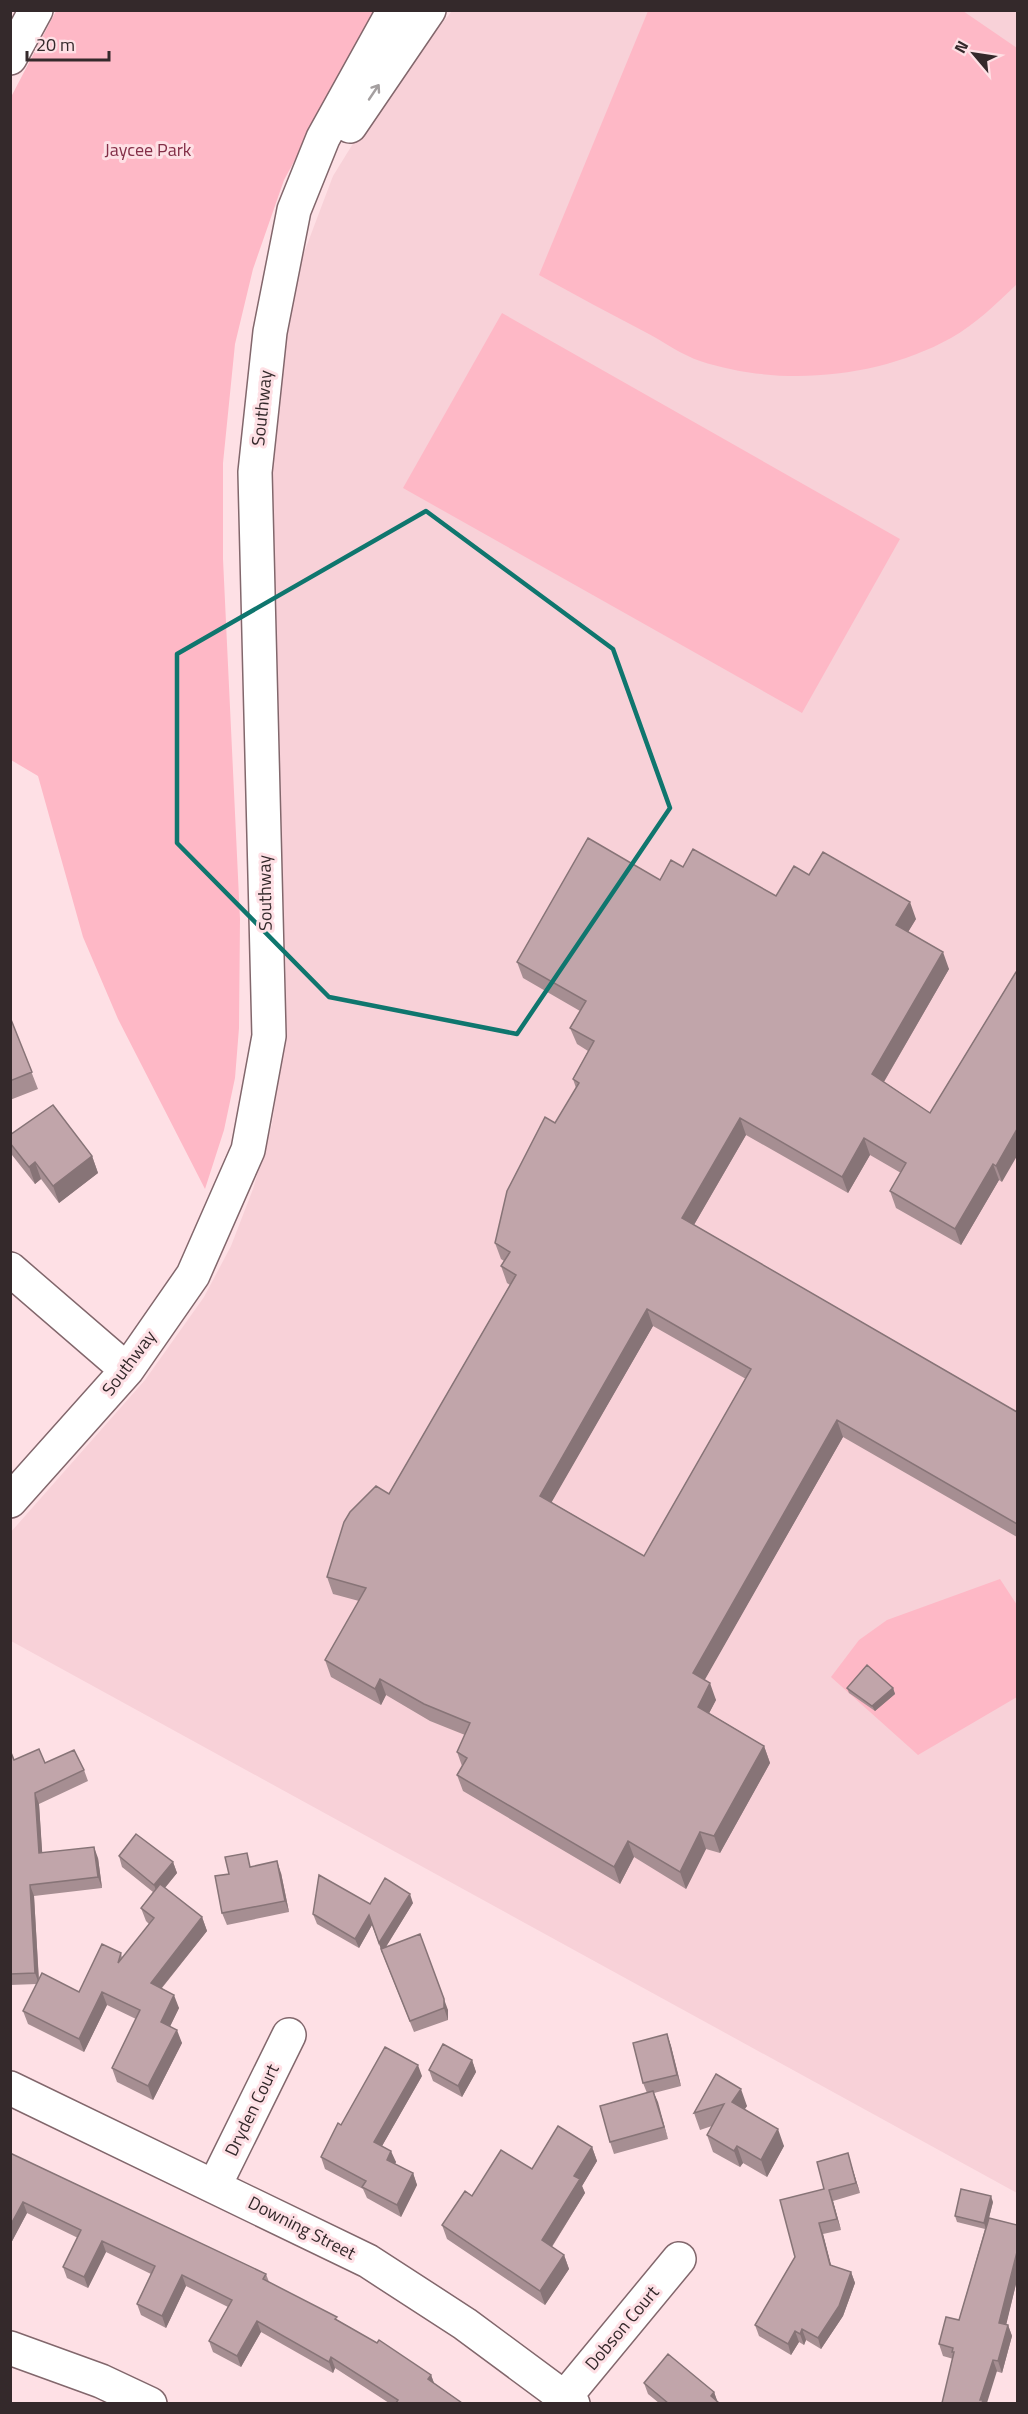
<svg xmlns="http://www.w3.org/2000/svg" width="1028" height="2414" viewBox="0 0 1028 2414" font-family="'Titillium Web',sans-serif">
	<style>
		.built { fill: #f8d1d8 }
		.green { fill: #feb8c6 }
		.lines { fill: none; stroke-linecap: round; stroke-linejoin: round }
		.minor-casing { stroke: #82676c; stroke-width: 36 }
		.minor { stroke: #fff; stroke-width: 33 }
		.wall { fill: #a68e92; fill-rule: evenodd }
		.shaded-wall { fill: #877477 }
		.building { fill: #c1a5aa; stroke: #877477; stroke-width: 1.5; fill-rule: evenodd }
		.oneway { stroke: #a49fa0 }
		.marked { fill: none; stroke: #0f766e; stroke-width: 4.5; stroke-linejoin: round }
		.labels { text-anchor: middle; stroke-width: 6; stroke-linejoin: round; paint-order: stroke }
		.park-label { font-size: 18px; fill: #832e47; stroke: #fee0e5 }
		.street-label { font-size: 18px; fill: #34292b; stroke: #fee0e5 }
	</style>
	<rect width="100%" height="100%" fill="#fee0e5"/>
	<path class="built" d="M 452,11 L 1017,11 L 1017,2193 L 11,1641 L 10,1533 L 145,1380 L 204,1297 L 231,1246 L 253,1189 L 272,1124 L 284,1039 L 286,970 L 270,583 L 270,456 L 280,364 L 299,266 L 333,176 L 378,103 Z"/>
	<path class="green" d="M 56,11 L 376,11 L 284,180 L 253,269 L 235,344 L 223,463 L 223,559 L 240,919 L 239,1028 L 235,1078 L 224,1130 L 205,1189 L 118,1019 L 83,937 L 38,776 L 11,760 L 11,97 Z
		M 648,11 L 963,11 L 1017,48 L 1017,284 C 997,303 976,324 951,338 C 877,379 779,387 700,361 C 682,355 664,342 647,333 C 611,314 575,295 539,275 Z
		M 502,313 L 900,539 L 802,713 L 403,488 Z
		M 1000,1579 L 1017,1605 L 1017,1697 L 918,1755 L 831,1677 L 859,1640 L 887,1620 Z"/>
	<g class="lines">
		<defs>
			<path id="minor" d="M 10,58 L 36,10
				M 350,126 L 429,10
				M 10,1269 L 127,1370
				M 10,1501 L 127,1370 L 193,1275 L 248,1150 L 269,1036 L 255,472 L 270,332 L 294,210 L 323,138 L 394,10
				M 10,2088 L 368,2261 L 465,2324 L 573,2404
				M 215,2185 L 289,2035
				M 10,2348 L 101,2381 L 150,2404
				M 565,2397 L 679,2259"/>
		</defs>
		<use href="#minor" class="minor-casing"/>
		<use href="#minor" class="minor"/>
	</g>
	<path class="wall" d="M 683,867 L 776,896 L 809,875 L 916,919 L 908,932 L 949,969 L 884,1082 L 930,1113 L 1016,972 L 1002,1182 L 999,1180 L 961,1245 L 896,1208 L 890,1191 L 901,1173 L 870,1155 L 848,1193 L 746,1135 L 694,1225 L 1017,1412 L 1017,1537 L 843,1437 L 704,1680 L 716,1700 L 709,1713 L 764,1746 L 770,1763 L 720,1853 L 706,1849 L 686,1889 L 634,1857 L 620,1884 L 463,1791 L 457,1775 L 462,1766 L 457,1752 L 465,1735 L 430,1721 L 386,1695 L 381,1705 L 331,1677 L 325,1660 L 359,1601 L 333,1594 L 327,1577 L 389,1494 L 510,1285 L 507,1283 L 501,1266 L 504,1261 L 501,1259 L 495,1243 L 555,1123 L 576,1088 L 573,1079 L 588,1051 L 577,1044 L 570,1028 L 580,1011 L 523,978 L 517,962 ZM 653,1326 L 746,1379 L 644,1556 L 551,1502 Z
		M 10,1017 L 38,1089 L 10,1100 Z
		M 10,1135 L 92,1156 L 98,1173 L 59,1203 L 41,1179 L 35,1184 L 12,1155 L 10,1149 Z
		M 847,1688 L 893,1688 L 895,1694 L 875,1711 L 849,1693 Z
		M 10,1750 L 14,1760 L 84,1770 L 88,1781 L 39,1804 L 42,1853 L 98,1858 L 102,1888 L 34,1896 L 39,1980 L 79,1992 L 121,1953 L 122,1958 L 149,1924 L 146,1921 L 141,1908 L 153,1892 L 122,1867 L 119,1856 L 173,1862 L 177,1873 L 165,1888 L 202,1917 L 207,1931 L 162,1988 L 179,2008 L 170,2026 L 182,2043 L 153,2100 L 117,2082 L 112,2068 L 136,2019 L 107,2005 L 84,2052 L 28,2024 L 23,2011 L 37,1984 L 10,1985 Z
		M 252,1866 L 281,1873 L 289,1912 L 227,1925 L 222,1913 L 229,1874 Z
		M 413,1903 L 386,1947 L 448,2010 L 448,2020 L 414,2032 L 385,1960 L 372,1925 L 359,1948 L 317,1924 L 313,1914 L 370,1904 Z
		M 667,2034 L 671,2046 L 681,2086 L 654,2093 L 668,2139 L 614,2154 L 610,2142 L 647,2093 L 643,2083 Z
		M 472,2060 L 476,2072 L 462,2097 L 433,2081 L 429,2070 Z
		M 716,2074 L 747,2106 L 744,2110 L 784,2146 L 767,2177 L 743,2163 L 740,2167 L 713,2152 L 707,2135 L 712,2126 L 700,2130 L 694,2113 Z
		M 422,2076 L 382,2146 L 396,2162 L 395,2164 L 413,2173 L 417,2185 L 401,2217 L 367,2198 L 363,2189 L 325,2169 L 321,2157 L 341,2125 Z
		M 592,2147 L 597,2161 L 582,2186 L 585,2193 L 552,2247 L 564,2255 L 569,2269 L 545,2305 L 447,2239 L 442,2225 L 472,2196 L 532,2169 Z
		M 10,2153 L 266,2274 L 269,2282 L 339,2321 L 431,2375 L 434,2383 L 462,2403 L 389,2403 L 335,2368 L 333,2373 L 261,2332 L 241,2367 L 213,2352 L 209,2341 L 228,2307 L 186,2286 L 166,2328 L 141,2315 L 137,2304 L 151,2274 L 106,2252 L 88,2288 L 67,2278 L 63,2267 L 78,2238 L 27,2213 L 10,2245 Z
		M 851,2164 L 860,2193 L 833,2201 L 841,2230 L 823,2234 L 831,2266 L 851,2272 L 855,2283 L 843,2316 L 821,2349 L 806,2340 L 804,2345 L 799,2342 L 791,2355 L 759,2336 L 755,2325 L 795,2257 L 824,2189 Z
		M 993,2202 L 989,2218 L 1017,2280 L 1006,2324 L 1008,2325 L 1012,2336 L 1002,2373 L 943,2356 L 939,2344 L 959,2320 L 985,2229 L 957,2222 L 955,2216 Z
		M 644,2383 L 714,2392 L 717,2401 L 720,2403 L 659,2403 L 648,2394 Z"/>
	<path class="shaded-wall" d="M 910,902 L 916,919 L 902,942 L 896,925 Z
		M 943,952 L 949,969 L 879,1090 L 872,1074 Z
		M 740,1118 L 746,1135 L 688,1235 L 682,1218 Z
		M 1017,1129 L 1017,1156 L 1002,1182 L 996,1166 Z
		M 864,1138 L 870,1155 L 848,1193 L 842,1177 Z
		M 92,1156 L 98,1173 L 59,1203 L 53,1186 Z
		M 35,1162 L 41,1179 L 35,1184 L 29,1167 Z
		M 993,1164 L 999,1180 L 961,1245 L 955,1229 Z
		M 647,1309 L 653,1326 L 546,1512 L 540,1496 Z
		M 837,1420 L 843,1437 L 699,1690 L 693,1673 Z
		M 380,1679 L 386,1695 L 381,1705 L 375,1689 Z
		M 710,1683 L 716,1700 L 704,1723 L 698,1707 Z
		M 893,1688 L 895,1694 L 875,1711 L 872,1706 Z
		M 764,1746 L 770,1763 L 720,1853 L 714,1836 Z
		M 35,1793 L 39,1804 L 43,1864 L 39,1853 Z
		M 700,1832 L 706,1849 L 686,1889 L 680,1872 Z
		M 628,1841 L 634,1857 L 620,1884 L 614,1867 Z
		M 94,1847 L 98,1858 L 102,1888 L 98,1877 Z
		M 277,1861 L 281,1873 L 289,1912 L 285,1901 Z
		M 173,1862 L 177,1873 L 158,1896 L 154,1885 Z
		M 30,1885 L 34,1896 L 39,1984 L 35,1973 Z
		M 410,1894 L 413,1903 L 382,1953 L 379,1943 Z
		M 369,1915 L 372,1925 L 359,1948 L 355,1939 Z
		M 202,1917 L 207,1931 L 155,1996 L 151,1983 Z
		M 102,1992 L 107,2005 L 84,2052 L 79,2039 Z
		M 174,1995 L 179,2008 L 166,2035 L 161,2022 Z
		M 444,1999 L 448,2010 L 448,2020 L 444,2008 Z
		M 177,2030 L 182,2043 L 153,2100 L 148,2086 Z
		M 667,2034 L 671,2046 L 681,2086 L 677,2075 Z
		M 472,2060 L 476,2072 L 462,2097 L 458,2086 Z
		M 418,2065 L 422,2076 L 378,2153 L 374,2142 Z
		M 741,2089 L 747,2106 L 738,2119 L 732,2102 Z
		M 653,2091 L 658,2102 L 668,2139 L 664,2127 Z
		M 778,2129 L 784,2146 L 767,2177 L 761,2160 Z
		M 737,2146 L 743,2163 L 740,2167 L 734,2151 Z
		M 592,2147 L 597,2161 L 582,2186 L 585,2193 L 547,2254 L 542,2240 L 574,2176 Z
		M 391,2151 L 396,2162 L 391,2171 L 387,2160 Z
		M 848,2153 L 851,2164 L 860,2193 L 856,2183 Z
		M 413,2173 L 417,2185 L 401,2217 L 397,2205 Z
		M 829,2190 L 833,2201 L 841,2230 L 837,2219 Z
		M 991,2196 L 993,2202 L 986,2229 L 984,2223 Z
		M 23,2202 L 27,2213 L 10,2245 L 10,2226 Z
		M 819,2223 L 823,2234 L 834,2276 L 830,2265 Z
		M 102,2241 L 106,2252 L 88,2288 L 84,2277 Z
		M 1017,2252 L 1017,2280 L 1004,2334 L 999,2323 Z
		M 564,2255 L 569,2269 L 545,2305 L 540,2291 Z
		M 851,2272 L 855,2283 L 843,2316 L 821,2349 L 818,2338 Z
		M 182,2275 L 186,2286 L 166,2328 L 162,2316 Z
		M 257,2321 L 261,2332 L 241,2367 L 237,2356 Z
		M 1008,2325 L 1012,2336 L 1002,2373 L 998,2361 Z
		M 802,2329 L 806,2340 L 804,2345 L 800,2334 Z
		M 795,2331 L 799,2342 L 791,2355 L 788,2344 Z
		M 331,2357 L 335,2368 L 333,2373 L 329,2362 Z
		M 993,2360 L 997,2371 L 987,2403 L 981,2403 L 980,2400 Z
		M 431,2375 L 435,2386 L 428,2379 Z
		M 714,2392 L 718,2403 L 711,2396 Z"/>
	<path class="building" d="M 588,838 L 660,880 L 671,860 L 683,867 L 693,849 L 776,896 L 794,866 L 809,875 L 823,852 L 910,902 L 896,925 L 943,952 L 872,1074 L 930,1113 L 1016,972 L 1017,972 L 1017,1129 L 996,1166 L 993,1164 L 955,1229 L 890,1191 L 906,1163 L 864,1138 L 842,1177 L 740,1118 L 682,1218 L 1017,1412 L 1017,1524 L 837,1420 L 693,1673 L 710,1683 L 698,1707 L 764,1746 L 714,1836 L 700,1832 L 680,1872 L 628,1841 L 614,1867 L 457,1775 L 467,1758 L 457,1752 L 470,1723 L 424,1704 L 380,1679 L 375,1689 L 325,1660 L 366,1588 L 327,1577 L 344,1522 L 350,1512 L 376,1486 L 389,1494 L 516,1275 L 501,1266 L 510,1252 L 495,1243 L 507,1191 L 545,1117 L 555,1123 L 579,1083 L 573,1079 L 594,1041 L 570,1028 L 586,1001 L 517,962 ZM 647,1309 L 751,1369 L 644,1556 L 540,1496 Z
		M 10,1017 L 32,1072 L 10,1081 Z
		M 53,1105 L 92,1156 L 53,1186 L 35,1162 L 29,1167 L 10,1143 L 10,1135 Z
		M 867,1665 L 893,1688 L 872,1706 L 847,1688 Z
		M 39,1749 L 45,1763 L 74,1750 L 84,1770 L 35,1793 L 39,1853 L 94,1847 L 98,1877 L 30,1885 L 35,1973 L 10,1974 L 10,1750 L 14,1760 Z
		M 136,1834 L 173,1862 L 154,1885 L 119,1856 Z
		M 247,1853 L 250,1867 L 277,1861 L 285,1901 L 222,1913 L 215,1876 L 229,1874 L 225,1857 Z
		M 319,1875 L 370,1904 L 385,1878 L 410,1894 L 379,1943 L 369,1915 L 355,1939 L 313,1914 Z
		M 160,1884 L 202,1917 L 151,1983 L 174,1995 L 161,2022 L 177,2030 L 148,2086 L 112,2068 L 140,2010 L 102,1992 L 79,2039 L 23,2011 L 42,1973 L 79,1992 L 102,1944 L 121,1953 L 118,1963 L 154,1918 L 141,1908 Z
		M 420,1934 L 444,1999 L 444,2008 L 410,2021 L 381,1949 Z
		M 667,2034 L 677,2075 L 643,2083 L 633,2043 Z
		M 443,2044 L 472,2060 L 458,2086 L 429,2070 Z
		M 385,2047 L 418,2065 L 374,2142 L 391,2151 L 387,2160 L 413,2173 L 397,2205 L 362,2187 L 366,2181 L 321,2157 L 338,2123 L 341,2125 Z
		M 716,2074 L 741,2089 L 732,2102 L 778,2129 L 761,2160 L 737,2146 L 734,2151 L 707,2135 L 724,2104 L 694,2113 Z
		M 653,2091 L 664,2127 L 610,2142 L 600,2106 Z
		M 558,2126 L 592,2147 L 574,2176 L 580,2179 L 542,2240 L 564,2255 L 540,2291 L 442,2225 L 465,2191 L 472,2196 L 501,2150 L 532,2169 Z
		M 10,2153 L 266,2274 L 263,2279 L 337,2317 L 335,2319 L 377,2343 L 379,2340 L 431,2375 L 428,2379 L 462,2403 L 396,2403 L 398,2400 L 331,2357 L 329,2362 L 257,2321 L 237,2356 L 209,2341 L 232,2300 L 182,2275 L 162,2316 L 137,2304 L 155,2266 L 102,2241 L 84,2277 L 63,2267 L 81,2230 L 23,2202 L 10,2226 Z
		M 848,2153 L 856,2183 L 829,2190 L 837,2219 L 819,2223 L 830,2265 L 851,2272 L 839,2306 L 818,2338 L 802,2329 L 800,2334 L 795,2331 L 788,2344 L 755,2325 L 795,2257 L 780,2200 L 824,2189 L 817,2162 Z
		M 961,2189 L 991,2196 L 984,2223 L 955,2216 Z
		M 989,2218 L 1017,2225 L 1017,2252 L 999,2323 L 1008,2325 L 998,2361 L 993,2360 L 980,2400 L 983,2400 L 982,2403 L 942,2403 L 954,2352 L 952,2352 L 953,2348 L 939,2344 L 946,2317 L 959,2320 Z
		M 668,2354 L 714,2392 L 711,2396 L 719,2403 L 668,2403 L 644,2383 Z"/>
	<defs><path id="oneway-shaft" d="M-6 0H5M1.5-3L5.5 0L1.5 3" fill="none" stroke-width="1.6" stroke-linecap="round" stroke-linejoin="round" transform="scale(1.5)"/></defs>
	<use class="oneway" href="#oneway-shaft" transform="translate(374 92) rotate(-56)"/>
	<path class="marked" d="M 426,511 L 613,649 L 670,808 L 517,1034 L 329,997 L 177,843 L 177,654 Z"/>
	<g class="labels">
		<g class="park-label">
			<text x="148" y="156">Jaycee Park</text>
		</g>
		<g class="street-label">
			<text transform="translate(262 408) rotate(-84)" y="6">Southway</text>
			<text transform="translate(265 893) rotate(-91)" y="6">Southway</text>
			<text transform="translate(129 1363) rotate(-53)" y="6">Southway</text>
			<text transform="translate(252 2110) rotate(-64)" y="6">Dryden Court</text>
			<text transform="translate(302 2228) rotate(27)" y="6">Downing Street</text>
			<text transform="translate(622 2328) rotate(-50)" y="6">Dobson Court</text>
		</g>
	</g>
	<rect width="1028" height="2414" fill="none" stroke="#34292b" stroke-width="24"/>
	<g transform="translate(974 54) rotate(299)" stroke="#fee0e5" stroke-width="4.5" paint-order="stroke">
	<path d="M0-4.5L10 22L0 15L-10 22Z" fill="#34292b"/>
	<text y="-9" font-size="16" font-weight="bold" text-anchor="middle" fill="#34292b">N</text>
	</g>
	<path d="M27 51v9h82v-9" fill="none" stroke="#34292b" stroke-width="3"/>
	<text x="36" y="51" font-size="18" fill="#34292b" stroke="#fee0e5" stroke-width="4.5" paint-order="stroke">20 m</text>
</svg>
